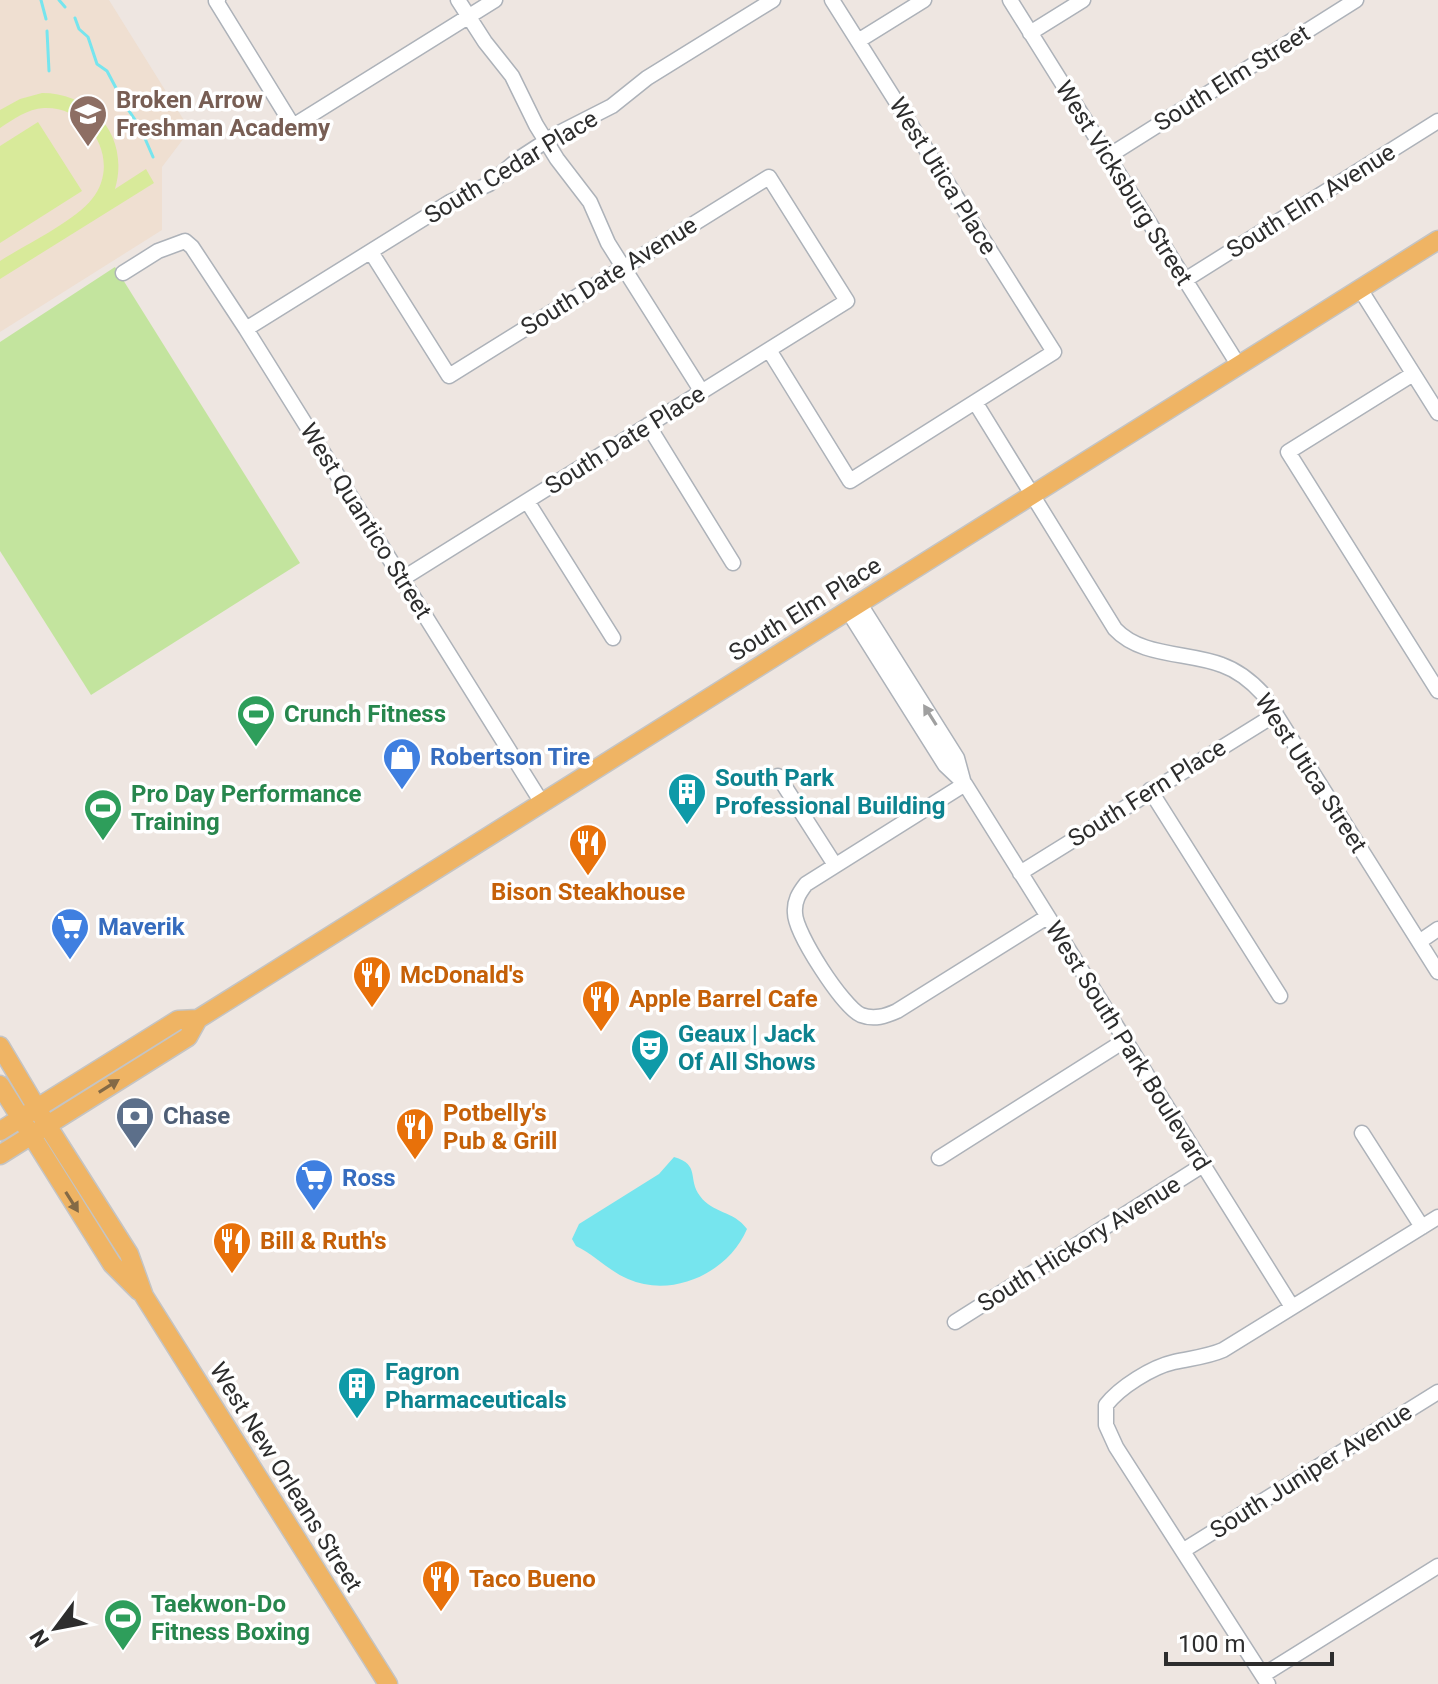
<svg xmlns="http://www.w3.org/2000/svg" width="1438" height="1684" viewBox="0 0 1438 1684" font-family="Roboto,sans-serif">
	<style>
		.education { fill: #efdfd1 }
		.green { fill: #c3e49e }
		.pitch { fill: #d8ea9a }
		.water { fill: #76e5ee }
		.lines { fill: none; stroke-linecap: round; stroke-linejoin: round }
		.stream { stroke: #76e5ee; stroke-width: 3 }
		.minor-casing { stroke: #adb2b9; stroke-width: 17 }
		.major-casing { stroke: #c4c4c4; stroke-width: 21 }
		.minor { stroke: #fff; stroke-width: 14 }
		.major { stroke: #efb464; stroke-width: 18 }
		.oneway { fill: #a0a0a0 }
		.oneway2 { fill: #846a46 }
		.labels { text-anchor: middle; stroke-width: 7; stroke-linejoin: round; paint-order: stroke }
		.street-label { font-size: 24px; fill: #2d2d2d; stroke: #fff }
		.education-label { font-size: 24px; font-weight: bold; fill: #785e54; stroke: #fff; text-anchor: start }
		.leisure-label { font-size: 24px; font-weight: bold; fill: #27864d; stroke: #fff; text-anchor: start }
		.shop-label { font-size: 24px; font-weight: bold; fill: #366cbe; stroke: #fff; text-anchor: start }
		.culture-label { font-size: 24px; font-weight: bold; fill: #0d838f; stroke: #fff; text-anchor: start }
		.food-label { font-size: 24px; font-weight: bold; fill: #c56008; stroke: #fff; text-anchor: start }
		.service-label { font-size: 24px; font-weight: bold; fill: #4e5e75; stroke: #fff; text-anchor: start }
	</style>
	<rect width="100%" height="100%" fill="#eee6e1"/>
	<path class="education" d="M 0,0 L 109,0 L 190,130 L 162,167 L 162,230 L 0,332 Z"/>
	<path class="green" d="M 115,267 L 300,563 L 91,695 L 0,551 L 0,342 Z"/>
	<path class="pitch" d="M 42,93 C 94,93 130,138 115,189 L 146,169 L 154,183 L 0,279 L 0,261 C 25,245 75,221 92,199 C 122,162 91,106 44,108 C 27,109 14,119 0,128 L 0,110 L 20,99 Z
		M 38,122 L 82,191 L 0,243 L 0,146 Z"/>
	<path class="water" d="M 674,1157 C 701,1165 687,1179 700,1196 C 713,1214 733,1210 747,1229 C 729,1272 673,1299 628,1279 C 609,1271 595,1255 576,1246 L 572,1239 L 579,1224 L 659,1174 Z"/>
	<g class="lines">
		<path class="stream" d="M 41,0 L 46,19
			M 59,0 L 65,7
			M 75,18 L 79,29 L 88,37 L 97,64 L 107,71 L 125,105 L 140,127 L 153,157
			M 47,31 L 49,71"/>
		<defs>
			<path id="minor" d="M 218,0 L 216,1 L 293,126 L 495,0
				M 458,0 L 485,42 L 512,76 L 536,125 L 557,159 L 590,202 L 608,243 L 702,392
				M 1010,0 L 1239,366
				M 1030,33 L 1083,0
				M 858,41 L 924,0
				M 1107,157 L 1356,0
				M 371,252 L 449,376 L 769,177 L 847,301 L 402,579
				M 123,273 L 158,251 L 185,241 L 192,247 L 246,329 L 542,803
				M 1185,280 L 1438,121
				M 1360,289 L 1438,413
				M 246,329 L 450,202 L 489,184 L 520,158 L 557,134 L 612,106 L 647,78 L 773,0
				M 769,350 L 850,481 L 1054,352 L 832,0
				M 1413,374 L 1288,452 L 1438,691
				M 975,402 L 1115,629 C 1141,657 1188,652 1222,665 C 1239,671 1251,681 1263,694 L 1438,972
				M 648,425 L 733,563
				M 527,501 L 613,638
				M 860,604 L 957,758 L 963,780
				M 848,611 L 945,765 L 965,784 L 1292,1307
				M 778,776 L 835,865
				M 965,784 L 806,884 C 799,893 794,901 795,913 C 795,933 843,1007 861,1015 C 874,1020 886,1016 897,1011 L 1047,917
				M 1150,790 L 1280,996
				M 1020,873 L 1276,714
				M 1419,942 L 1438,929
				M 1362,1133 L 1422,1227
				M 939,1158 L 1124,1041
				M 955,1322 L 1203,1165
				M 1184,1550 L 1438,1392
				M 1263,1675 L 1438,1566
				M 1268,1684 L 1116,1447 L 1106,1425 L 1106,1405 C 1120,1387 1152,1367 1174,1362 C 1191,1358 1207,1357 1223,1350 L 1438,1217"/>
			<path id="major" d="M 0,1046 L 47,1125 L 129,1254 L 144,1296 L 388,1684
				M 0,1085 L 112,1264 L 139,1291
				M 0,1131 L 178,1020 L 198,1019
				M 0,1155 L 188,1037 L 198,1019 L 1438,240"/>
		</defs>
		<use href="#minor" class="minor-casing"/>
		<use href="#major" class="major-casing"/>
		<use href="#minor" class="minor"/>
		<use href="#major" class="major"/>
	</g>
	<defs><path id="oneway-solid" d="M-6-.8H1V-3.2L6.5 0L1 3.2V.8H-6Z" transform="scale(2)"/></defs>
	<use class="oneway" href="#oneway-solid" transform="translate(930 715) rotate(-122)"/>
	<g class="oneway2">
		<use href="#oneway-solid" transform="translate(109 1086) rotate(-32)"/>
		<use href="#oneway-solid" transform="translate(72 1202) rotate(58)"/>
	</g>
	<defs>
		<symbol id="school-pin" viewBox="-11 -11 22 30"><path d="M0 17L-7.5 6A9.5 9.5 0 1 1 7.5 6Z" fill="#8d6e63" stroke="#fff"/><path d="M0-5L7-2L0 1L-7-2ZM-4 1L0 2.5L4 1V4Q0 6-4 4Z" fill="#fff"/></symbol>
		<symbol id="stadium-pin" viewBox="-11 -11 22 30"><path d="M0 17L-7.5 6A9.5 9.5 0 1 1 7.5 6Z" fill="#2e9e5b" stroke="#fff"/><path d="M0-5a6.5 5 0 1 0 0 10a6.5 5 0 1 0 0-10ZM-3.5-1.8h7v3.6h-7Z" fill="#fff"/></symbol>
		<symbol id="shop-pin" viewBox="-11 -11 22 30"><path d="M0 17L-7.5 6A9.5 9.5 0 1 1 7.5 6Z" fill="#3f7fe0" stroke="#fff"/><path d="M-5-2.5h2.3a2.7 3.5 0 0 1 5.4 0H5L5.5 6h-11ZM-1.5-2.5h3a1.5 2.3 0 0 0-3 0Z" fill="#fff"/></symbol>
		<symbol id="building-pin" viewBox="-11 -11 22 30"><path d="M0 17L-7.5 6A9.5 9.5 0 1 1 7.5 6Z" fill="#0f9aa8" stroke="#fff"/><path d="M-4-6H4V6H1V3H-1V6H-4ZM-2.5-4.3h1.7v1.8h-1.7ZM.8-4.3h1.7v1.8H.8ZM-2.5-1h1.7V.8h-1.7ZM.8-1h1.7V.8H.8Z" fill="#fff"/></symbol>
		<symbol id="restaurant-pin" viewBox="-11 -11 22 30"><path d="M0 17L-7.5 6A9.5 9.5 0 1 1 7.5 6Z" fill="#e8710a" stroke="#fff"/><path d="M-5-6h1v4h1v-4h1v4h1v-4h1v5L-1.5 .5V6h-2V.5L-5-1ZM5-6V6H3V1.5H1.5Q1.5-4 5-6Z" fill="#fff"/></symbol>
		<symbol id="supermarket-pin" viewBox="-11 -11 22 30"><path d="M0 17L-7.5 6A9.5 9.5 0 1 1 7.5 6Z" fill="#3f7fe0" stroke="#fff"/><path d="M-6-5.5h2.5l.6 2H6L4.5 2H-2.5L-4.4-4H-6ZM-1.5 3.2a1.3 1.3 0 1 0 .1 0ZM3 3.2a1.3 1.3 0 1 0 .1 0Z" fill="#fff"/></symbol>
		<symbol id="theatre-pin" viewBox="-11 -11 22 30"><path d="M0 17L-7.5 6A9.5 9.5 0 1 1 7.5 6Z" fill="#0f9aa8" stroke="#fff"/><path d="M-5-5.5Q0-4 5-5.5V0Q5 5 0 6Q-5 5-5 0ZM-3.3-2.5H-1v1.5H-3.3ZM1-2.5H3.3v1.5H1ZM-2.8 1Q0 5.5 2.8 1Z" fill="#fff"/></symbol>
		<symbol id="bank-pin" viewBox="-11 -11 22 30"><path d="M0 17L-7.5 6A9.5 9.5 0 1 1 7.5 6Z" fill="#5c6f8a" stroke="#fff"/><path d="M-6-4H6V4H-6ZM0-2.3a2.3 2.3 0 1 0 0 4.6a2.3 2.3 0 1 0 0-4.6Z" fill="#fff"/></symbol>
	</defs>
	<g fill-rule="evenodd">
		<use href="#school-pin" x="66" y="92" width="44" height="60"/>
		<use href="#stadium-pin" x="234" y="692" width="44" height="60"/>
		<use href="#shop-pin" x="380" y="735" width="44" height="60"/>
		<use href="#building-pin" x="665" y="770" width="44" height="60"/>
		<use href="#stadium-pin" x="81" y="786" width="44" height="60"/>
		<use href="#restaurant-pin" x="566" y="821" width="44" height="60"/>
		<use href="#supermarket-pin" x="48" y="905" width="44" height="60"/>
		<use href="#restaurant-pin" x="350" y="953" width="44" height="60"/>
		<use href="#restaurant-pin" x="579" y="977" width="44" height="60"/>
		<use href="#theatre-pin" x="628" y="1026" width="44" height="60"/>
		<use href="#bank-pin" x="113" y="1094" width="44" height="60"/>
		<use href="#restaurant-pin" x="393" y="1105" width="44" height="60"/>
		<use href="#supermarket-pin" x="292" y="1156" width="44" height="60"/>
		<use href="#restaurant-pin" x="210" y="1219" width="44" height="60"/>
		<use href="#building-pin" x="335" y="1364" width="44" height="60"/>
		<use href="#restaurant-pin" x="419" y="1557" width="44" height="60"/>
		<use href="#stadium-pin" x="101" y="1596" width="44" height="60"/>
	</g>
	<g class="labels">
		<g class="street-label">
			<text transform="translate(1232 78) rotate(-32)" y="8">South Elm Street</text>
			<text transform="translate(511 167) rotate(-31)" y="8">South Cedar Place</text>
			<text transform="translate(943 176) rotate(58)" y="8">West Utica Place</text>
			<text transform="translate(1124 183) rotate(58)" y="8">West Vicksburg Street</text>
			<text transform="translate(1311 201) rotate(-32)" y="8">South Elm Avenue</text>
			<text transform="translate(609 276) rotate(-32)" y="8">South Date Avenue</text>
			<text transform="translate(625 440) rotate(-32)" y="8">South Date Place</text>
			<text transform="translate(366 521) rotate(58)" y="8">West Quantico Street</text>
			<text transform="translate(805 609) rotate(-32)" y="8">South Elm Place</text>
			<text transform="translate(1311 773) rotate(57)" y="8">West Utica Street</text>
			<text transform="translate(1147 793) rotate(-32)" y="8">South Fern Place</text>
			<text transform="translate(1128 1046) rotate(58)" y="8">West South Park Boulevard</text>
			<text transform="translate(1079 1244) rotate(-32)" y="8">South Hickory Avenue</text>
			<text transform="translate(1311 1471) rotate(-32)" y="8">South Juniper Avenue</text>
			<text transform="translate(286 1477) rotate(58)" y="8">West New Orleans Street</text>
		</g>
		<g class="education-label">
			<text x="116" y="108">Broken Arrow<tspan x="116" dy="28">Freshman Academy</tspan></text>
		</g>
		<g class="leisure-label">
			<text x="284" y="722">Crunch Fitness</text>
			<text x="131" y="802">Pro Day Performance<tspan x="131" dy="28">Training</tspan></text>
			<text x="151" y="1612">Taekwon-Do<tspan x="151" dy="28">Fitness Boxing</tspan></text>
		</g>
		<g class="shop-label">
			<text x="430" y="765">Robertson Tire</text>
			<text x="98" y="935">Maverik</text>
			<text x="342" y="1186">Ross</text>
		</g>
		<g class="culture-label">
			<text x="715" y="786">South Park<tspan x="715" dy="28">Professional Building</tspan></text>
			<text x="678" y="1042">Geaux | Jack<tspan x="678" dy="28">Of All Shows</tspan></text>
			<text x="385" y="1380">Fagron<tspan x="385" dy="28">Pharmaceuticals</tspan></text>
		</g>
		<g class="food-label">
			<text x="588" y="900" text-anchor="middle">Bison Steakhouse</text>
			<text x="400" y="983">McDonald's</text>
			<text x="629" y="1007">Apple Barrel Cafe</text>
			<text x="443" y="1121">Potbelly's<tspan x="443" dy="28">Pub &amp; Grill</tspan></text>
			<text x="260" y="1249">Bill &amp; Ruth's</text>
			<text x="469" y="1587">Taco Bueno</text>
		</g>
		<g class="service-label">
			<text x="163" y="1124">Chase</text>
		</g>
	</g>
	<g transform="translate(56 1628) rotate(238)" stroke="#ffffff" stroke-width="6" paint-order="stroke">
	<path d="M0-6L14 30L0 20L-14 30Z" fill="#2d2d2d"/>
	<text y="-12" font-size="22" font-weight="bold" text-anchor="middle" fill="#2d2d2d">N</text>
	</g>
	<path d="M1166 1652v12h166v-12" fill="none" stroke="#2d2d2d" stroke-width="4"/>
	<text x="1178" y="1652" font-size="24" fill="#2d2d2d" stroke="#ffffff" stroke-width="6" paint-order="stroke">100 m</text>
</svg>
